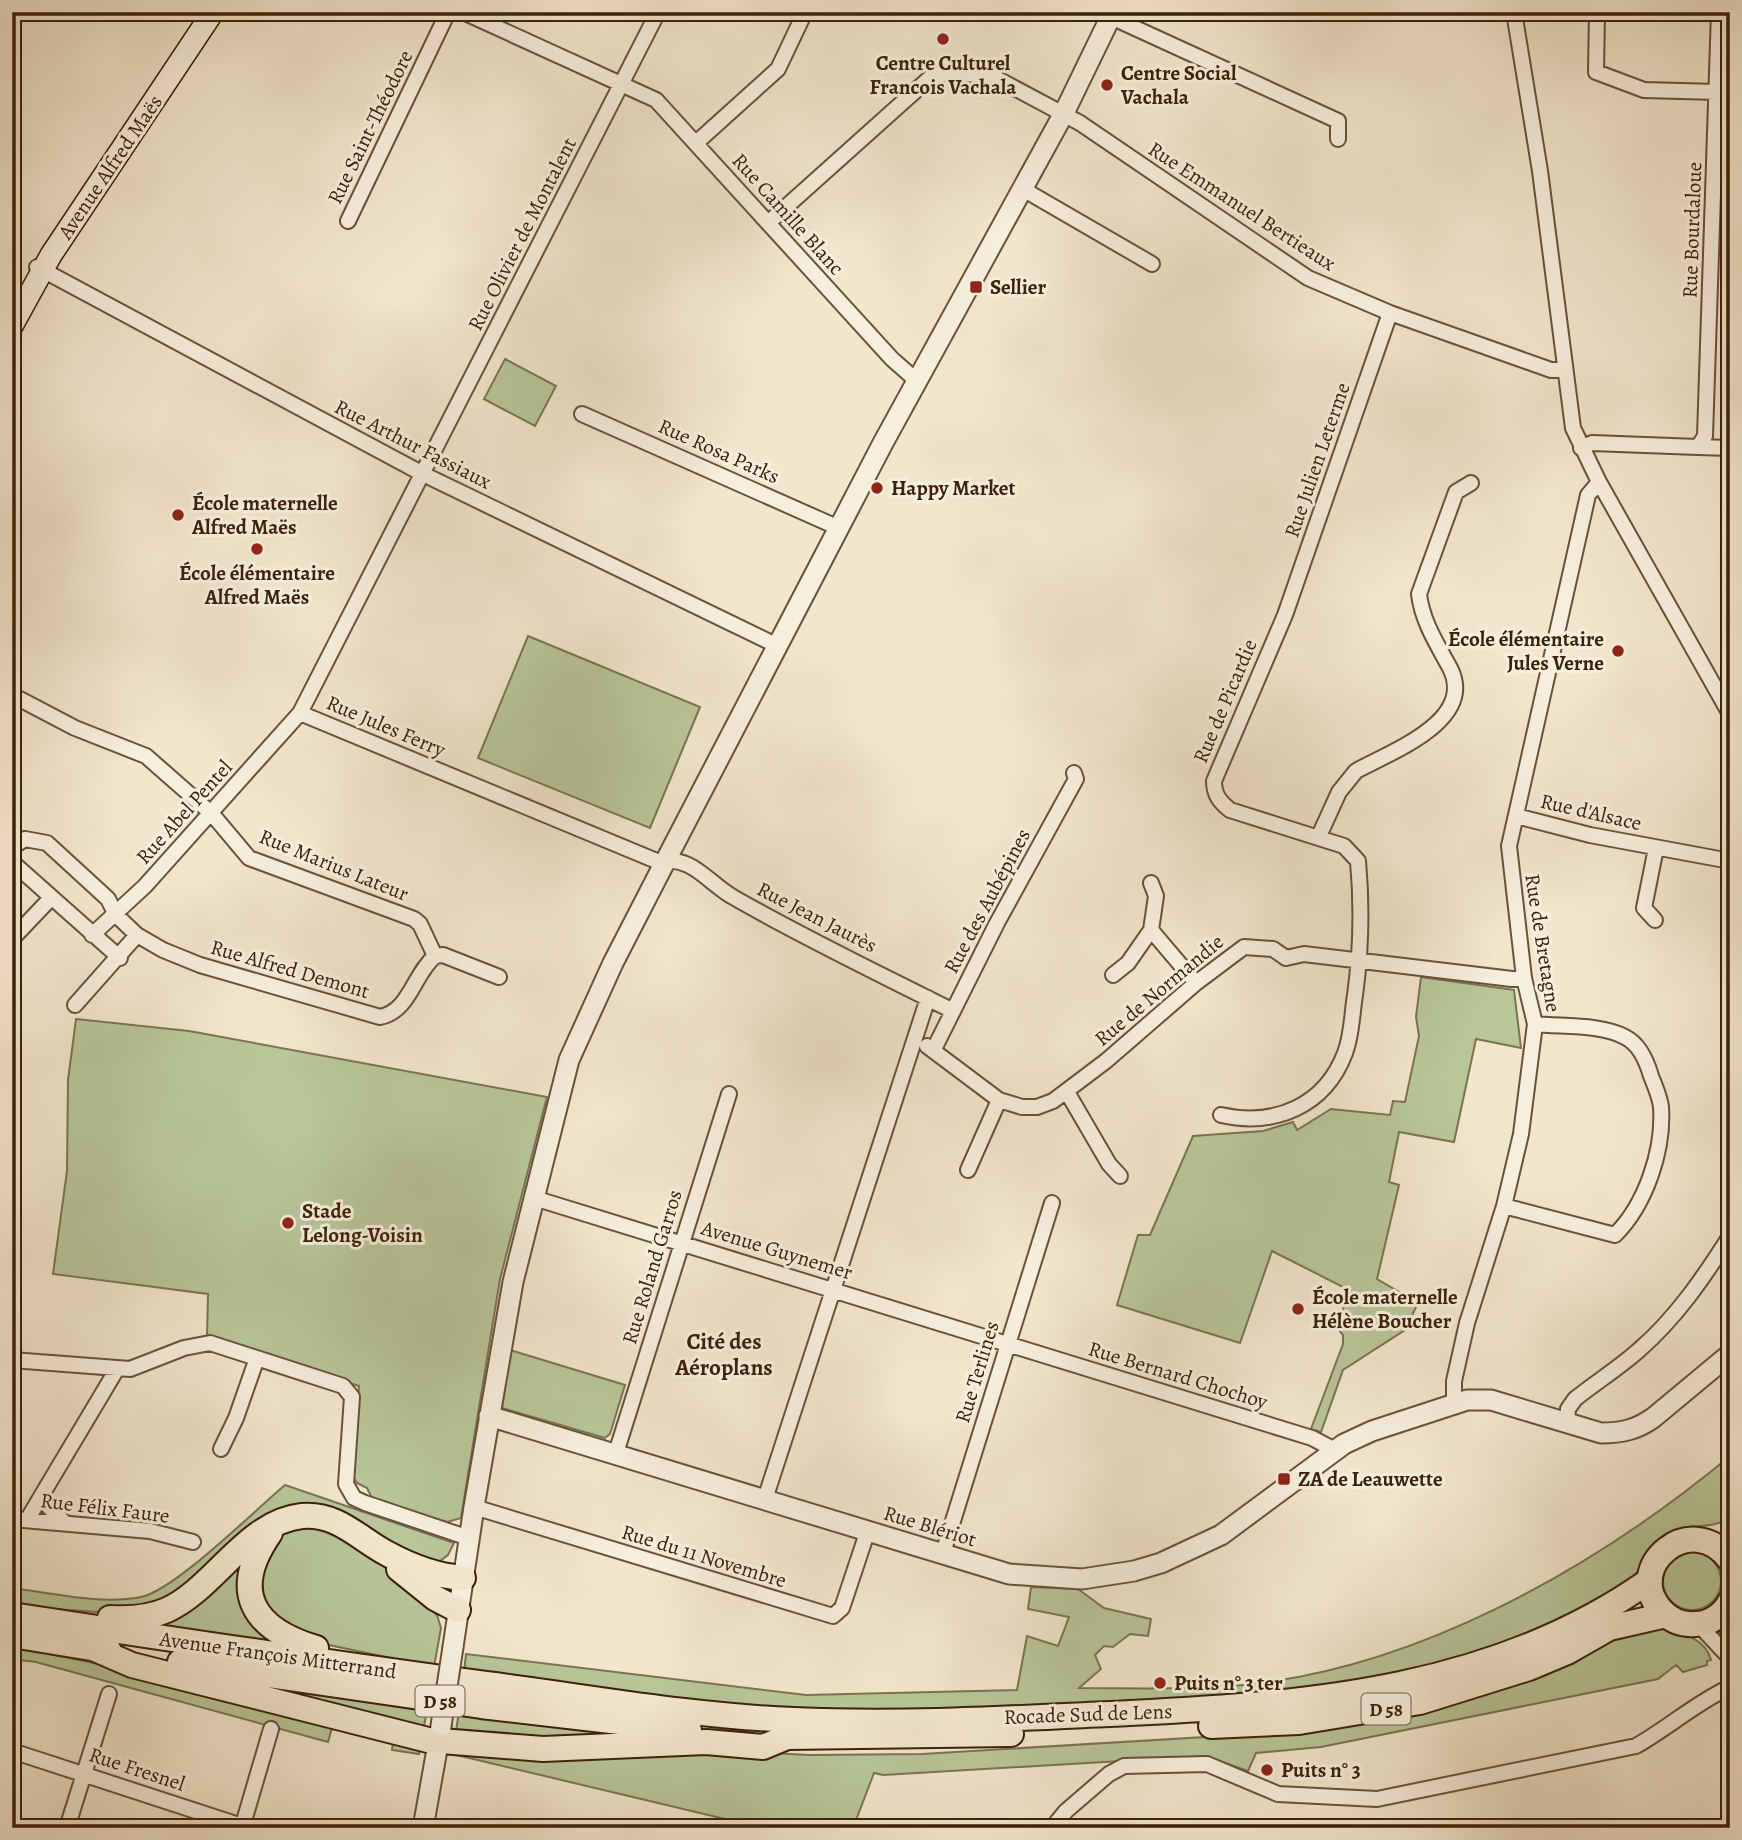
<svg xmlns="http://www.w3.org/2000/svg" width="1742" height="1840" viewBox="0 0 1742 1840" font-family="Alegreya,serif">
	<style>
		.green { fill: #b8c69a; stroke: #7a7451; stroke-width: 2 }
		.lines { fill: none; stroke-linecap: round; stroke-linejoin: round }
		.minor-casing { stroke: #695239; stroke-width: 18 }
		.tertiary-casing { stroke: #695239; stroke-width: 23 }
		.secondary-casing { stroke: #3b2108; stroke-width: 24 }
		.trunk-casing { stroke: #3b2108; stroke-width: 28 }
		.minor { stroke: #f7efde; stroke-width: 14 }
		.tertiary { stroke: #f7efde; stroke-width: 19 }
		.secondary { stroke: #f7efde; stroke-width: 21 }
		.trunk { stroke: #f2e6cc; stroke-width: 24 }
		.tertiary-bridge-casing { stroke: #695239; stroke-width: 23; stroke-linecap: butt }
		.tertiary-bridge { stroke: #f7efde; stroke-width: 19 }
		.poi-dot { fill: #8f2418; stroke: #f7efde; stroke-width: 2.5 }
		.labels { text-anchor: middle; stroke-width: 6; stroke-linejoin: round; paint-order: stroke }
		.shield { fill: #f7efde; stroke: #735f48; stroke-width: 2 }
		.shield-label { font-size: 19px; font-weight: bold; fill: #3b2108 }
		.poi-label { font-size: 21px; font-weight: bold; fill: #3b2108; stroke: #f7efde; text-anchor: start }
		.street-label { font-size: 21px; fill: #3b2108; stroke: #f7efde }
		.neighbourhood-label { font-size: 23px; font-weight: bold; fill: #3b2108; stroke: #f7efde }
	</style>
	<rect width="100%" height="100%" fill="#f2e6cc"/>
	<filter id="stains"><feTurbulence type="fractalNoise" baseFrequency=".00286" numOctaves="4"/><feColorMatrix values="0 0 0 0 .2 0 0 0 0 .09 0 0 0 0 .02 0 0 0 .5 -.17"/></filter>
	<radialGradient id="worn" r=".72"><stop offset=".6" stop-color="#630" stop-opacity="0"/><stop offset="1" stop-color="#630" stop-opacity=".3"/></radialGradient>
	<path class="green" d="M 505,359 L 556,386 L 535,426 L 484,399 Z
		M 528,636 L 700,707 L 650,828 L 478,758 Z
		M 1421,977 L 1514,990 L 1521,1048 L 1476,1039 L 1454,1142 L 1399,1132 L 1389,1182 L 1399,1185 L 1377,1279 L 1418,1303 L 1405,1330 L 1343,1370 L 1321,1432 L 1311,1429 L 1343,1344 L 1343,1335 L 1337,1328 L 1349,1290 L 1272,1251 L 1240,1343 L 1117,1305 L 1138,1235 L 1150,1235 L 1193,1136 L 1263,1131 L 1293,1122 L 1297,1130 L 1331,1109 L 1390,1115 L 1393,1101 L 1405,1102 L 1419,1036 L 1416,1017 Z
		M 76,1019 L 189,1031 L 547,1097 L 500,1279 L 461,1518 L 447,1522 L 373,1500 L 367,1488 L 357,1483 L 352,1475 L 359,1386 L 207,1337 L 208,1294 L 53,1274 L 67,1171 L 68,1080 Z
		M 510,1350 L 625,1385 L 610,1434 L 605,1438 L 502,1408 Z
		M 1730,1456 L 1730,1518 C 1709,1531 1686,1522 1667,1533 C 1647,1545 1646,1566 1631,1579 C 1603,1602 1554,1625 1520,1638 C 1381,1692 1231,1699 1084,1703 C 989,1706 894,1713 799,1710 C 687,1707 575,1687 464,1672 L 466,1654 L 806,1695 L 1017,1690 L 1027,1636 L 1058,1646 L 1069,1617 L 1028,1609 L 1031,1587 L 1078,1589 L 1104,1608 L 1151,1619 L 1148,1636 L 1130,1634 L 1113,1647 L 1104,1646 L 1095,1655 L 1101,1669 L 1079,1688 C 1130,1688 1182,1690 1232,1686 C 1412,1672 1594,1569 1730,1456 Z
		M 285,1485 L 454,1543 L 448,1555 L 432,1567 L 315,1506 L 182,1596 L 126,1614 L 12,1606 L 12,1588 C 53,1593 100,1605 141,1597 C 175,1590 254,1511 285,1485 Z
		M 314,1524 L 370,1554 L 437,1615 L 441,1628 L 434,1667 L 324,1644 L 289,1631 L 262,1602 C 261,1565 265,1556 288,1527 Z
		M1663 1581a29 29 0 1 1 58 0a29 29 0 1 1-58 0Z
		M 248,1552 L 276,1646 L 148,1627 Z
		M 1660,1627 C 1680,1633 1705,1637 1711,1660 L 1707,1661 L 1707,1665 L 1683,1672 L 1676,1665 L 1658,1679 L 1321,1747 L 1256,1753 L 1248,1771 L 1205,1756 L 883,1775 L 874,1773 L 853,1828 L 741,1828 L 742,1823 L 448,1753 L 712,1750 L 809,1755 L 922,1754 L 1273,1733 L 1561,1661 L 1612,1641 Z
		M 12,1646 L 132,1671 L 420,1747 L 419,1754 L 392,1750 L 393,1742 L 332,1728 L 328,1742 L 36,1662 L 12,1659 Z
		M 215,1673 L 428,1707 L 423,1730 Z
		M 459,1711 L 592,1731 L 634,1734 L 592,1740 L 456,1731 Z"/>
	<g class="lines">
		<defs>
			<path id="minor" d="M 463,12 L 656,100 L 892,359 L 917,381
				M 1514,12 L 1540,171 L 1573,428 L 1599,482 L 1730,714
				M 1597,12 L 1596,72 L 1644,90 L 1717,92
				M 1111,17 L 1338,121 L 1338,139
				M 696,143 L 778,69 L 805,12
				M 1021,188 L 1152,264
				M 348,221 L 448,12
				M 768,223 L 932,76 L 950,73 L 992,76 L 1080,123 L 1308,278 L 1390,313 L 1551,370 L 1565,370
				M 37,267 L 423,474 L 778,646
				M 582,414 L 839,528
				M 1698,447 L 1730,448
				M 1581,448 L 1592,443 L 1698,447 L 1705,436 L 1719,12
				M 12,695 L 75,728 L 146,756 L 212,814 L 249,858 L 414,919 L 420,924 L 435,956
				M 300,713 L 659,862 C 691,854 708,883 733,897 C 804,938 880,974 953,1011
				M 1516,816 L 1590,835 L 1730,861
				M 1319,836 L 1339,792 L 1356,771 C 1390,752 1477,721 1450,668 C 1437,644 1422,621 1419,594 L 1456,492 L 1471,483
				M 12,847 L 25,839 L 47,843 L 108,899 L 116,915 L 137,935 L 163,950 L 200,965 L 380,1017 C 410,1011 413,975 435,956
				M 12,862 L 120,958
				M 1151,883 L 1156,896 L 1151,930 L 1196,983
				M 1655,920 L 1644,908 L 1656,848
				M 92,935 L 145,886 L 300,713 L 658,12
				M 12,939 L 51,898
				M 435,956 L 443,955 L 499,977
				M 1113,975 L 1128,963 L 1151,930
				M 75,1005 L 137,935
				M 927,1046 L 999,1100 L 968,1170
				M 934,1049 L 997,923 L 1076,779 L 1074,773
				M 1067,1092 L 1109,1164 L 1120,1176
				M 999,1100 L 1022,1107 L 1037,1107 L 1053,1101 L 1106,1061 L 1196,983 L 1244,947 L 1273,949 L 1286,958 L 1304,954 L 1512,979 L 1524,978
				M 1221,1115 C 1275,1127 1325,1106 1345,1053 C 1352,1035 1352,1013 1355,995 C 1361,951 1362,905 1358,861 L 1344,846 L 1230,810 C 1220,802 1214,795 1214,781 L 1285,615 L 1390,313
				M 534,1198 L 1312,1438 L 1335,1450
				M 1504,1206 L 1615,1235 C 1646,1204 1664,1150 1661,1107 C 1660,1097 1655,1086 1651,1076 C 1647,1062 1639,1044 1625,1037 C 1601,1024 1562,1027 1535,1024
				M 12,1360 L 130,1369 L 184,1348 L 210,1343 L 343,1386 L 352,1397 L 346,1484 L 354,1498 L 365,1503 L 469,1538
				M 1454,1404 L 1454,1381 L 1467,1323 L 1504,1206 L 1521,1134 L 1535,1024 L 1524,978 L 1509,846 L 1588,495 L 1599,482
				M 1567,1421 L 1568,1409 L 1575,1399 C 1596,1382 1619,1368 1639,1350 C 1676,1318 1704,1277 1730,1236
				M 221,1449 L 236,1418 L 257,1358
				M 616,1453 L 729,1094
				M 43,1494 L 49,1507 L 65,1523
				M 765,1499 L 928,998
				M 474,1507 L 833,1616 L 842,1608 L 868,1530
				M 12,1519 L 150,1531 L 193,1542
				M 27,1520 L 117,1369
				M 943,1553 L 1052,1203
				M 1726,1610 L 1730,1663
				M 1698,1624 L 1729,1657
				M 12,1751 L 248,1828
				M 67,1828 L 109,1694
				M 242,1828 L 271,1729
				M 1052,1828 L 1066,1811 L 1109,1774 L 1124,1766 L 1207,1764 L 1278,1794 L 1377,1799 L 1636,1746 C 1668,1728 1697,1702 1730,1687"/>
			<path id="tertiary" d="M 489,1416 L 1009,1574 L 1082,1579 L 1134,1571 L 1161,1563 L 1221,1535 L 1344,1444 L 1372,1431 L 1467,1400 L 1491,1400 L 1601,1433 C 1621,1433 1636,1430 1653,1418 L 1730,1354
				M 453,1647 L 474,1507 L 513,1282 L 569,1060 L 613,963 L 666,860 L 883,443 L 1064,113 L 1113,12
				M 423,1828 L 441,1727"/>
			<path id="secondary" d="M 12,326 L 51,255 L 213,12"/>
			<path id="trunk" d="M 270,1533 C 229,1592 253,1629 316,1648
				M 1730,1560 C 1692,1508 1622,1567 1661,1610 C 1670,1620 1682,1625 1695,1624 C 1710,1624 1723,1615 1730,1602
				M 399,1569 L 435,1598 L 458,1610
				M 12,1615 C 170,1639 328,1663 486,1684 C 589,1697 690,1716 794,1720 C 905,1725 1018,1718 1130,1713 C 1311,1704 1497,1689 1650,1580
				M 110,1618 C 129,1619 149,1618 167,1610 C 215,1588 246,1522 302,1516 C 338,1513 359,1539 388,1554 C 412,1567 435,1576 463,1578
				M 12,1635 L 109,1651
				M 95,1649 L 132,1665 L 428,1740 L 543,1749 L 706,1742 L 763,1747 L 787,1737 L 1011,1734
				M 180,1662 L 481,1706 L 689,1730
				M 1211,1726 L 1299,1722 L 1420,1702 L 1529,1668 L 1567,1652 L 1609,1628 L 1666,1615"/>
		</defs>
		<use href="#minor" class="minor-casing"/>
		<use href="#tertiary" class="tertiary-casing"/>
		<use href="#secondary" class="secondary-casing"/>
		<use href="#trunk" class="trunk-casing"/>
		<use href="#minor" class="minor"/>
		<use href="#tertiary" class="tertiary"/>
		<use href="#secondary" class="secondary"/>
		<use href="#trunk" class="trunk"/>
		<defs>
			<path id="tertiary-bridge" d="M 441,1726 L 453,1647"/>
		</defs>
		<use href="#tertiary-bridge" class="tertiary-bridge-casing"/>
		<use href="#tertiary-bridge" class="tertiary-bridge"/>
	</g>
	<g class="poi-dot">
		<circle cx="943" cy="39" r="7"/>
		<circle cx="1107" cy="85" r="7"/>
		<rect x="969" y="280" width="14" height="14" rx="3.5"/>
		<circle cx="877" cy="488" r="7"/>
		<circle cx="178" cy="515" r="7"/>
		<circle cx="257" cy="549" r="7"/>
		<circle cx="1618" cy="651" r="7"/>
		<circle cx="288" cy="1223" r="7"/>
		<circle cx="1298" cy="1309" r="7"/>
		<rect x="1277" y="1472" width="14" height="14" rx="3.5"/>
		<circle cx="1160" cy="1683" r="7"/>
		<circle cx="1267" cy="1770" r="7"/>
	</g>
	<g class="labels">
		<g class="shield">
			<rect x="415.5" y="1685.5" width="49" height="31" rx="5"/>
			<rect x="1361.5" y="1693.5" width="49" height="31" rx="5"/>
		</g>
		<g class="shield-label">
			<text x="440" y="1708">D 58</text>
			<text x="1386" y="1716">D 58</text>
		</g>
		<g class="poi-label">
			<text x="943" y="70" text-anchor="middle">Centre Culturel<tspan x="943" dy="24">Francois Vachala</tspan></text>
			<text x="1121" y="80">Centre Social<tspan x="1121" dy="24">Vachala</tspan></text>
			<text x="990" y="294">Sellier</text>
			<text x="891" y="495">Happy Market</text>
			<text x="192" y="510">École maternelle<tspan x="192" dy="24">Alfred Maës</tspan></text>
			<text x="257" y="580" text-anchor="middle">École élémentaire<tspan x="257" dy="24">Alfred Maës</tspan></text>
			<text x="1604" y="646" text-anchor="end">École élémentaire<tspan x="1604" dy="24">Jules Verne</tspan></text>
			<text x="302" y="1218">Stade<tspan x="302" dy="24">Lelong-Voisin</tspan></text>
			<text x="1312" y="1304">École maternelle<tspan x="1312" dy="24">Hélène Boucher</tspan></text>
			<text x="1298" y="1486">ZA de Leauwette</text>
			<text x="1174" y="1690">Puits n° 3 ter</text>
			<text x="1281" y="1777">Puits n° 3</text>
		</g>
		<g class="street-label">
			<text transform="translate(370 127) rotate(-64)" y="7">Rue Saint-Théodore</text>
			<text transform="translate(110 167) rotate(-56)" y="7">Avenue Alfred Maës</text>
			<text transform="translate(1242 206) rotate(33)" y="7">Rue Emmanuel Bertieaux</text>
			<text transform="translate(788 214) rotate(48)" y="7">Rue Camille Blanc</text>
			<text transform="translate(1692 230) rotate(-88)" y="7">Rue Bourdaloue</text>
			<text transform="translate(522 234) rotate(-63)" y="7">Rue Olivier de Montalent</text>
			<text transform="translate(413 444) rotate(27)" y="7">Rue Arthur Fassiaux</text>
			<text transform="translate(719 451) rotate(24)" y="7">Rue Rosa Parks</text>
			<text transform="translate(1317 460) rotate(-71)" y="7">Rue Julien Leterme</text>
			<text transform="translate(1225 701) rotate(-67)" y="7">Rue de Picardie</text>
			<text transform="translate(386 726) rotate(23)" y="7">Rue Jules Ferry</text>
			<text transform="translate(184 812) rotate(-48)" y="7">Rue Abel Pentel</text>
			<text transform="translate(1591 812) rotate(13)" y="7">Rue d'Alsace</text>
			<text transform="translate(334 865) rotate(22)" y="7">Rue Marius Lateur</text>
			<text transform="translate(987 901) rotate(-62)" y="7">Rue des Aubépines</text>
			<text transform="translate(817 917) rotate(27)" y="7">Rue Jean Jaurès</text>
			<text transform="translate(1543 943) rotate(81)" y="7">Rue de Bretagne</text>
			<text transform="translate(290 969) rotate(16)" y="7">Rue Alfred Demont</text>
			<text transform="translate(1159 990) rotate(-40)" y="7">Rue de Normandie</text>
			<text transform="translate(777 1250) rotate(17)" y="7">Avenue Guynemer</text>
			<text transform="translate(652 1267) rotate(-73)" y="7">Rue Roland Garros</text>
			<text transform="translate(977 1372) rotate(-73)" y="7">Rue Terlines</text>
			<text transform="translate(1178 1375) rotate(17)" y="7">Rue Bernard Chochoy</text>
			<text transform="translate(105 1508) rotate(7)" y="7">Rue Félix Faure</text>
			<text transform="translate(930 1526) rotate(17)" y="7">Rue Blériot</text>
			<text transform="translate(704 1556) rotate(17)" y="7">Rue du 11 Novembre</text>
			<text transform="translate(278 1655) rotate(8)" y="7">Avenue François Mitterrand</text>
			<text transform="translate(1088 1714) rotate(-2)" y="7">Rocade Sud de Lens</text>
			<text transform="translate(137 1769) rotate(18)" y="7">Rue Fresnel</text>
		</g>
		<g class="neighbourhood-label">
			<text x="724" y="1349">Cité des<tspan x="724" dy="26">Aéroplans</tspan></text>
		</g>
	</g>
	<rect width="1742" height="1840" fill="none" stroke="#f2e6cc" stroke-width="42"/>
	<rect x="14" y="14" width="1714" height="1812" fill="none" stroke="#3b2108" stroke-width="3.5"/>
	<rect x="21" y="21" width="1700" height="1798" fill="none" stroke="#3b2108" stroke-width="2"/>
	<rect width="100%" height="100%" filter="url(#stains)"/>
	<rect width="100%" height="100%" fill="url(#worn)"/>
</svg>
